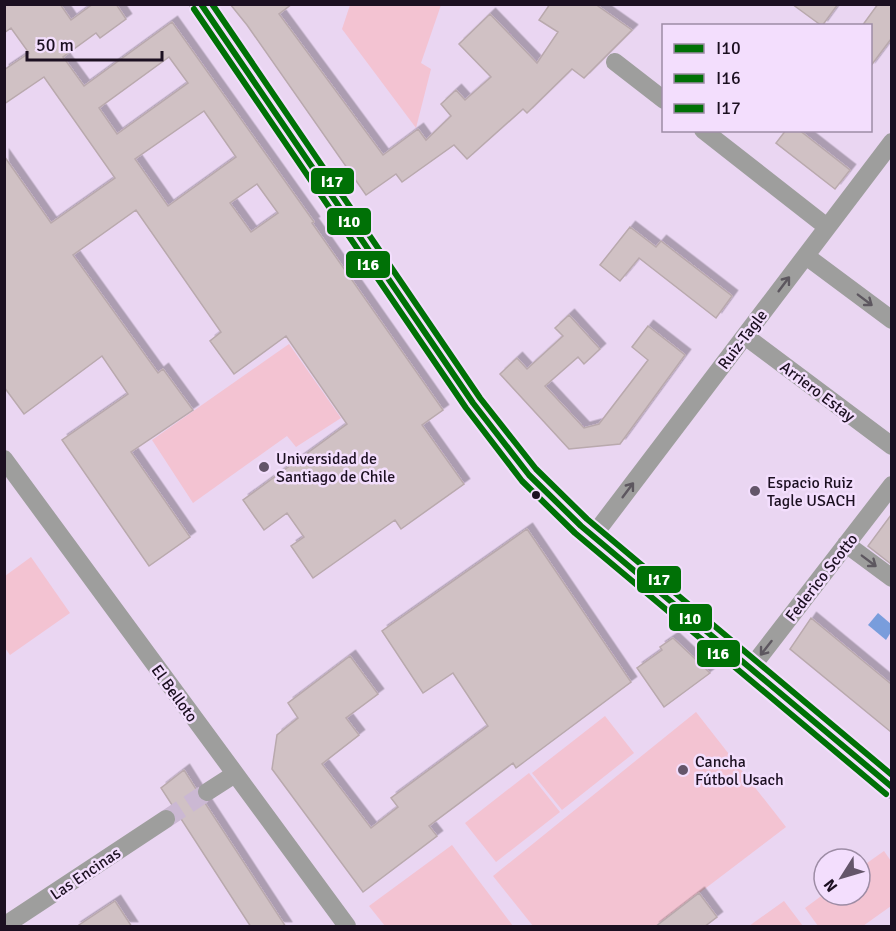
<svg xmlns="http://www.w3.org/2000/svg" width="896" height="931" viewBox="0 0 896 931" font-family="Signika,sans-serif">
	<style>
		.green { fill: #f3c3d2 }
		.water { fill: #799ddc }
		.building { fill: #d0c1c4; stroke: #b9a9ad; stroke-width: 1.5; fill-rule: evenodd; filter: url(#shadow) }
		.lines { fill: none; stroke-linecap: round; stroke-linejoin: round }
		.minor-tunnel { stroke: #cbb8d3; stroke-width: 18; stroke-dasharray: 18 9; stroke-linecap: butt }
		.minor { stroke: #9e9e9d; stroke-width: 18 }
		.major { stroke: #a59fa6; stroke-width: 24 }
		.bus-1-casing { stroke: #f3defd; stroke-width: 10 }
		.bus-2-casing { stroke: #f3defd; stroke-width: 10 }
		.bus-3-casing { stroke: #f3defd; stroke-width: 10 }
		.bus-1 { stroke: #007106; stroke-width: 6 }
		.bus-2 { stroke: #007106; stroke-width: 6 }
		.bus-3 { stroke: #007106; stroke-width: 6 }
		.oneway { stroke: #5d575f }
		.poi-dot { fill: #64556a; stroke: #f3defd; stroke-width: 2 }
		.bus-dot { fill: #1c1021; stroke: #f3defd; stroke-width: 2 }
		.labels { text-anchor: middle; stroke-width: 5; stroke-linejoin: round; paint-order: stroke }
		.street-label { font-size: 16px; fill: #1c1021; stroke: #f3defd }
		.poi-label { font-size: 16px; fill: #1c1021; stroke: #f3defd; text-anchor: start }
		.line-badge { stroke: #f3defd; stroke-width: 2 }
		.badge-label { font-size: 16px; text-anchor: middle; font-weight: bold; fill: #fff }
	</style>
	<defs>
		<filter id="shadow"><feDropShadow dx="5.5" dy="-5.5" stdDeviation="0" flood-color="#0004"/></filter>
	</defs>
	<rect width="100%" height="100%" fill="#ead6f2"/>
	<path class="green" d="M 350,5 L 441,5 L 421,63 L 431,69 L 416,128 L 342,29 Z
		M 289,344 L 341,418 L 296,447 L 287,436 L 193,503 L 152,440 Z
		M 31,557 L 70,613 L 10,655 L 5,648 L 5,576 Z
		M 696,712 L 786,827 L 656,926 L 533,926 L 493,876 Z
		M 605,716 L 634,753 L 562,810 L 532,773 Z
		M 529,773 L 560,812 L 496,862 L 465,823 Z
		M 452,845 L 513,926 L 385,926 L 369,906 Z
		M 884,851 L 891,861 L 891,906 L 863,926 L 818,926 L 805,908 L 824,894 L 860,895 L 860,868 Z
		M 784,901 L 803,926 L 749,926 Z"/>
	<path class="water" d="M 878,613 L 891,624 L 891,632 L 886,640 L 868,625 Z"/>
	<path class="building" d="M 4,4 L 60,4 L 71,20 L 93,4 L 116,4 L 126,19 L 100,38 L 96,33 L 63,57 L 84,86 L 172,22 L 314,222 L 312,223 L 443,410 L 422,425 L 464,484 L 401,529 L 395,520 L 313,578 L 291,546 L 304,537 L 287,513 L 264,530 L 243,500 L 347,424 L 286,336 L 234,374 L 210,341 L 221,332 L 136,210 L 73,255 L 158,373 L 163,369 L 193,410 L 131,452 L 190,537 L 149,566 L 62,440 L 128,394 L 102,356 L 24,414 L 4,387 L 4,156 L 51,223 L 115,178 L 44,77 L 4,104 L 4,70 L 29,53 L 11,28 L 4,33 ZM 169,57 L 188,83 L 117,134 L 99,108 ZM 204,111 L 236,157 L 168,206 L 135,159 ZM 257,184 L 278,213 L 251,232 L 230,203 Z
		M 230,4 L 292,4 L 279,14 L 383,155 L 418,129 L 426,140 L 451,116 L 441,104 L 456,90 L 465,100 L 491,77 L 459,44 L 490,14 L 537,63 L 558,32 L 539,20 L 550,4 L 595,4 L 632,30 L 584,78 L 572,69 L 527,113 L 523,109 L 467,159 L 454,145 L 402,182 L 396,174 L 366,195 L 247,25 Z
		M 792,4 L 838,4 L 822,26 Z
		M 878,4 L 891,4 L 891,39 L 870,67 L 870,26 L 862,26 Z
		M 786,130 L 799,130 L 850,170 L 835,189 L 776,143 Z
		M 630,227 L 656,247 L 661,241 L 732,296 L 716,318 L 639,258 L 620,281 L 600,265 Z
		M 569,315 L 600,349 L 584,364 L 578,357 L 545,386 L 584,428 L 599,424 L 648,360 L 632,347 L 648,326 L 685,355 L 620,444 L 569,449 L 500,374 L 517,358 L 527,369 L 563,336 L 555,328 Z
		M 891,515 L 891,564 L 868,546 Z
		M 527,529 L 631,682 L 516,768 L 513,763 L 429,826 L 437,836 L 363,892 L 272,769 L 277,735 L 298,718 L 288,703 L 350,656 L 378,694 L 346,718 L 359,735 L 322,764 L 371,828 L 398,807 L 391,798 L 488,726 L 453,673 L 423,693 L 382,631 Z
		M 811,618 L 891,684 L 891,732 L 790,649 Z
		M 673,638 L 710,673 L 664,707 L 637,668 L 662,650 L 660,647 Z
		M 184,770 L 196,789 L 198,799 L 205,803 L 286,927 L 251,927 L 161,788 Z
		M 699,893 L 717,917 L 704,927 L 655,927 Z
		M 115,901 L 132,927 L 76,927 Z"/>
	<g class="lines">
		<path class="minor-tunnel" d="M 166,819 L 207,792"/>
		<path class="minor" d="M 615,62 L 664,100
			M 703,130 L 827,227
			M 806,256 L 892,320
			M 745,336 L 892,446
			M 4,459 L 347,926
			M 593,536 L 892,142
			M 846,544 L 892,578
			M 750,669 L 892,485
			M 207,792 L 235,774
			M 4,926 L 166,819"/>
		<path class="major" d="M 201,4 L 473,403 L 529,475 L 581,526 L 892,787"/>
		<defs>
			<path id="bus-1" d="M 201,4 L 473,403 L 529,475 L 581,526 L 892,787"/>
			<path id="bus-2" d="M 194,9 L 466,408 L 522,481 L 575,533 L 886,794"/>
			<path id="bus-3" d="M 212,4 L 480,398 L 536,469 L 587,519 L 892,775"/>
		</defs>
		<use href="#bus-1" class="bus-1-casing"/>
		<use href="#bus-2" class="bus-2-casing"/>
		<use href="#bus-3" class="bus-3-casing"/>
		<use href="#bus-1" class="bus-1"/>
		<use href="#bus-2" class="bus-2"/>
		<use href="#bus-3" class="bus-3"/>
	</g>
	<defs><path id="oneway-shaft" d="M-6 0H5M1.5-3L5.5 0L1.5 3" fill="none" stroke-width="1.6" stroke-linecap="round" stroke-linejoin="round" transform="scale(1.5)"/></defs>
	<g class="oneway">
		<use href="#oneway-shaft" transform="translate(784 284) rotate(-53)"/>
		<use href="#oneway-shaft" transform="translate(865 300) rotate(37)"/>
		<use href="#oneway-shaft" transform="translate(628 490) rotate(-53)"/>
		<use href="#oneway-shaft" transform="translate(869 561) rotate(37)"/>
		<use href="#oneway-shaft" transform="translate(766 648) rotate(128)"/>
	</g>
	<g class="poi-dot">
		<circle cx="264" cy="467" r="6"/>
		<circle cx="755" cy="491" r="6"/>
		<circle cx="683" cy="770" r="6"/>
	</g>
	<circle class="bus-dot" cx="536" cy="495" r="5"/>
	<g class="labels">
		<g class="street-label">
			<text transform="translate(742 339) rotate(-53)" y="6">Ruiz-Tagle</text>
			<text transform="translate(818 391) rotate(37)" y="6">Arriero Estay</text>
			<text transform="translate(821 577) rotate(-52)" y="6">Federico Scotto</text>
			<text transform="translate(175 693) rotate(54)" y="6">El Belloto</text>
			<text transform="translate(85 873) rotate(-34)" y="6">Las Encinas</text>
		</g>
		<g class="poi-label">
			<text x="276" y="464">Universidad de<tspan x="276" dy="18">Santiago de Chile</tspan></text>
			<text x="767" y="488">Espacio Ruiz<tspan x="767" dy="18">Tagle USACH</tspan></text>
			<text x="695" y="767">Cancha<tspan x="695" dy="18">Fútbol Usach</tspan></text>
		</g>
	</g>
	<g class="line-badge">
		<rect x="310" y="167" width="45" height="28" rx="6" fill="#007106"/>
		<rect x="326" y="207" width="46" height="29" rx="6" fill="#007106"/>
		<rect x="345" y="250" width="46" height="29" rx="6" fill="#007106"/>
		<rect x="636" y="565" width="46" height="29" rx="6" fill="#007106"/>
		<rect x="668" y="603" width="45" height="29" rx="6" fill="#007106"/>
		<rect x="696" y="639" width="45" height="29" rx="6" fill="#007106"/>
	</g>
	<g class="badge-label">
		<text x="332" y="187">I17</text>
		<text x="349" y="227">I10</text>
		<text x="368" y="270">I16</text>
		<text x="659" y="585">I17</text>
		<text x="690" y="624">I10</text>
		<text x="718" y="659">I16</text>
	</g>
	<rect width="896" height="931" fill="none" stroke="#1c1021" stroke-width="12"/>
	<rect x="662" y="24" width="210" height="108" fill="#f3defd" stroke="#9d8ca5" stroke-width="1.5"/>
	<rect x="674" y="44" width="30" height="9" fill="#007106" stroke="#9d8ca5" stroke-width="1.5"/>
	<text x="716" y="54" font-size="18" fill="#1c1021">I10</text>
	<rect x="674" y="74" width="30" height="9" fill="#007106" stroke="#9d8ca5" stroke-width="1.5"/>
	<text x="716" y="84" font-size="18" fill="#1c1021">I16</text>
	<rect x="674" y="104" width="30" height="9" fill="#007106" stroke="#9d8ca5" stroke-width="1.5"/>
	<text x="716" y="114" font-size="18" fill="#1c1021">I17</text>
	<g transform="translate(842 877) rotate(233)"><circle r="28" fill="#f3defd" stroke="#9d8ca5" stroke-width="1.5"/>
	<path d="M0-4.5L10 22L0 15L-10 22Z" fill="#64556a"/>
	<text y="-9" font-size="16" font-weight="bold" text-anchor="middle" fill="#1c1021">N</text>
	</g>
	<path d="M27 51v9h135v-9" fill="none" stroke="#1c1021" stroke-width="3"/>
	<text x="36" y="51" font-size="18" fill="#1c1021" stroke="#f3defd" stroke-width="4.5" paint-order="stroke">50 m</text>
</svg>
